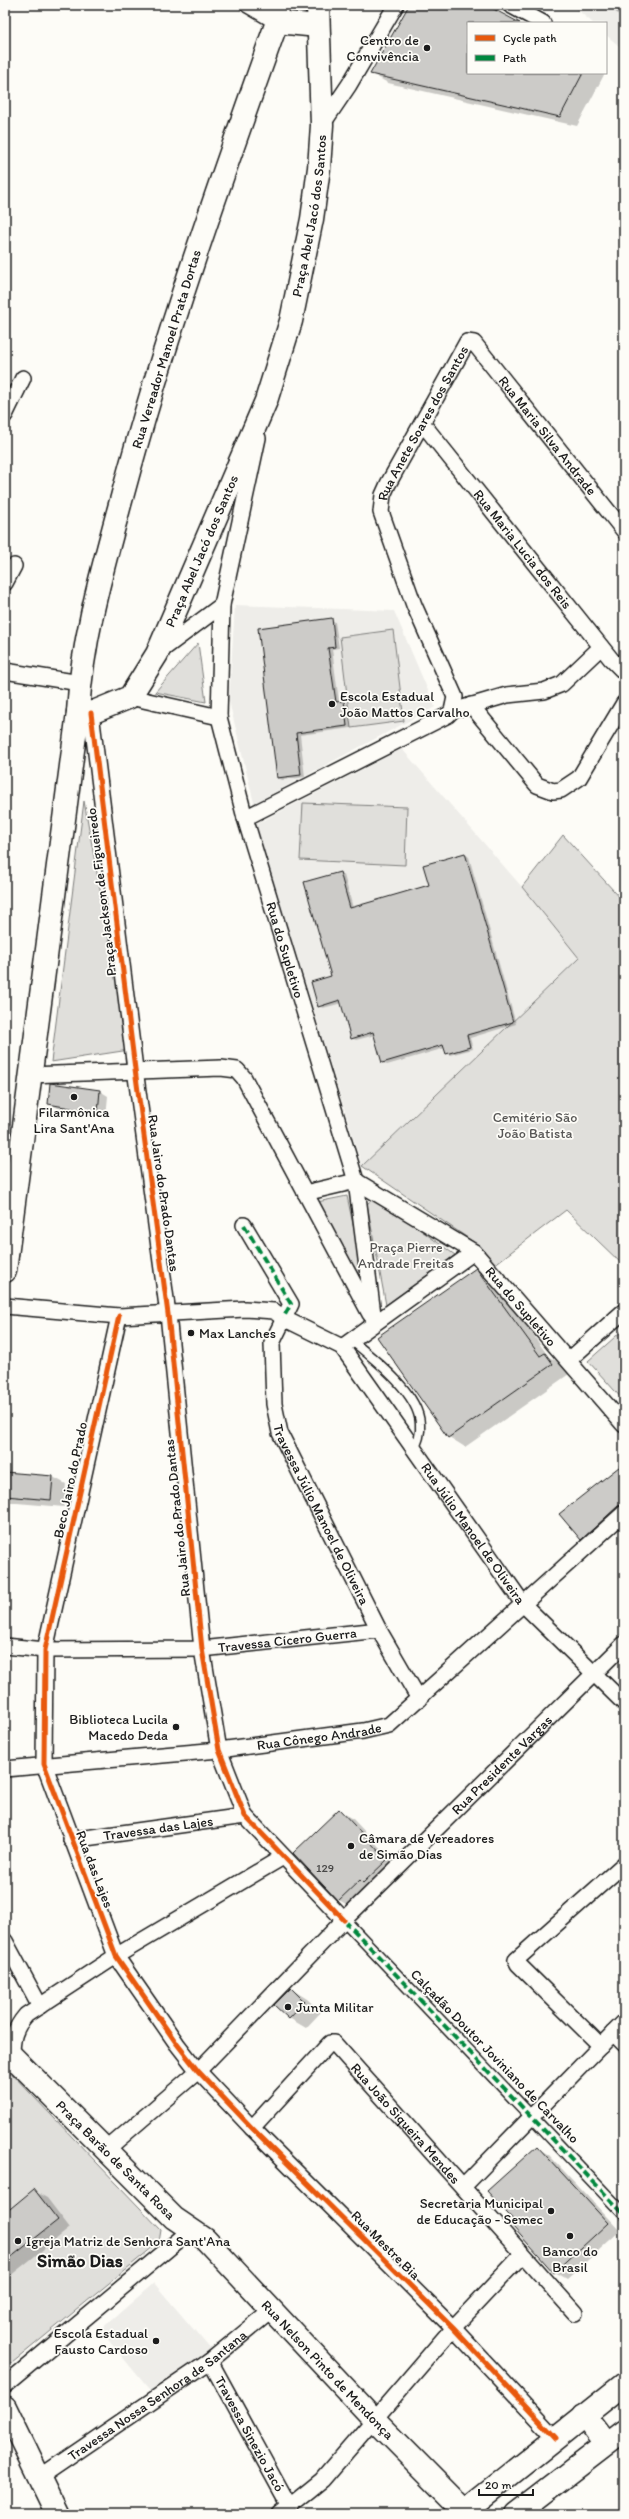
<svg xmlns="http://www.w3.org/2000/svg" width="629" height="2519" viewBox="0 0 629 2519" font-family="Itim,sans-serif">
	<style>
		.built { fill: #eeede9 }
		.green { fill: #e0dfdb; stroke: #7e7e7c }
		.shadow { fill: #0003 }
		.building { fill: #cccbc8; stroke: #1c1c1c }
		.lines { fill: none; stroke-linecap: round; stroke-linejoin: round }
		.service-casing { stroke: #1c1c1c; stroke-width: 11 }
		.pedestrian-casing { stroke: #1c1c1c; stroke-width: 14 }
		.minor-casing { stroke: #1c1c1c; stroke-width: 18 }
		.primary-casing { stroke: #1c1c1c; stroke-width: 25 }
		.service { stroke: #fdfcf7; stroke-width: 8 }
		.pedestrian { stroke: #fdfcf7; stroke-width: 11 }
		.minor { stroke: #fdfcf7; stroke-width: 15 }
		.primary { stroke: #fdfcf7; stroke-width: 22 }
		.quiet { stroke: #00873e; stroke-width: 4; stroke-dasharray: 8 4; stroke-linecap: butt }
		.cycleway-casing { stroke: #fdfcf7; stroke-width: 8 }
		.cycleway { stroke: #e8590c; stroke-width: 5 }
		.poi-dot { fill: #1c1c1c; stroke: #fdfcf7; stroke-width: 1.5 }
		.labels { text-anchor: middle; stroke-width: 3.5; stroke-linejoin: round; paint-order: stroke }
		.number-label { font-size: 12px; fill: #484847 }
		.poi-label { font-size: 14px; fill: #1c1c1c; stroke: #fdfcf7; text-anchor: start }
		.street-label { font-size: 14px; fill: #1c1c1c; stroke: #fdfcf7 }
		.park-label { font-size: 14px; fill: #575655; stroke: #fdfcf7 }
		.district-label { font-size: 18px; font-weight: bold; fill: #1c1c1c; stroke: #fdfcf7 }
	</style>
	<rect width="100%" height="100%" fill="#fdfcf7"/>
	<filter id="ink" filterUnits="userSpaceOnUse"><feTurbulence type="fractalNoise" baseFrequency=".025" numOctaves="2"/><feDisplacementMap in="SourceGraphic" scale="8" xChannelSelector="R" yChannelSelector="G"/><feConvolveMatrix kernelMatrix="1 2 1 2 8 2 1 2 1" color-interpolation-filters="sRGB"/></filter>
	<g filter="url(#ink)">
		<path class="built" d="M 572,5 L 624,5 L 624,50 L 606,35 L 606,23 L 593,23 Z
			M 235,605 L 394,611 L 435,707 L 254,803 L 229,701 Z
			M 402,749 L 522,887 L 579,958 L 362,1166 L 256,824 Z
			M 154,2283 L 213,2352 L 153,2394 L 100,2330 Z"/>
		<path class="green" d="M 393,630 L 404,721 L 351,728 L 340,637 Z
			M 198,643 L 206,702 L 155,692 Z
			M 84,801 L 129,1050 L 51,1062 Z
			M 303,803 L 407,807 L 405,865 L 300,860 Z
			M 563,835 L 624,902 L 624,1266 L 566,1210 L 494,1265 L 481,1247 L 362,1166 L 579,958 L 522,887 Z
			M 347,1196 L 363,1272 L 354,1276 L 317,1202 Z
			M 375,1197 L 455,1255 L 386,1305 L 367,1204 Z
			M 624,1329 L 624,1401 L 588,1361 Z
			M 12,2074 L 161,2230 L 159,2242 L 12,2363 L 5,2361 L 5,2075 Z"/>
		<path class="shadow" d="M 410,5 L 483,5 L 518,23 L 468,23 L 468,73 L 605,73 L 577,126 L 388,83 L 372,74 Z
			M 607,5 L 624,5 L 624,19 Z
			M 331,619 L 335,622 L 339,648 L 332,649 L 339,702 L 348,704 L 351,728 L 300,735 L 305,777 L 282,780 L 278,778 Z
			M 465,854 L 469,857 L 516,1024 L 470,1038 L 473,1049 L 450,1055 L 446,1053 L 445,1048 L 387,1065 L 383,1063 L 375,1035 L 356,1040 L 352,1038 L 342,1003 L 323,1008 L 319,1006 L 332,977 L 340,873 L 344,875 L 353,908 L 430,886 Z
			M 100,1091 L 108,1096 L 106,1117 L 58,1108 L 49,1103 Z
			M 476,1269 L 493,1279 L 549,1357 L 562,1364 L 569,1374 L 465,1447 L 449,1437 Z
			M 624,1464 L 624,1513 L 590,1544 L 581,1539 Z
			M 5,1473 L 53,1477 L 66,1484 L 64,1507 L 5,1502 Z
			M 339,1811 L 352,1818 L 399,1868 L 351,1907 L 339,1900 Z
			M 291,1989 L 307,1999 L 321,2012 L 306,2028 L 289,2018 Z
			M 537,2148 L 549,2155 L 620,2231 L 567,2279 L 555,2272 L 518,2224 Z
			M 34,2191 L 47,2198 L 70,2228 L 5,2280 L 5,2214 Z"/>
		<path class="building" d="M 409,5 L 486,5 L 520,23 L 468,23 L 468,73 L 583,73 L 560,117 L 370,74 Z
			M 332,618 L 335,647 L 328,648 L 336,702 L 344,701 L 347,726 L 296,733 L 301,775 L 277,778 L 258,628 Z
			M 465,853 L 513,1022 L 467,1035 L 470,1047 L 446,1054 L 443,1045 L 382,1063 L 373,1032 L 351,1039 L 340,1000 L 318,1007 L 311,982 L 331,976 L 304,882 L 340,872 L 350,908 L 429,885 L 423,865 Z
			M 50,1083 L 100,1090 L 98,1113 L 48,1104 Z
			M 476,1268 L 540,1356 L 545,1353 L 553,1364 L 448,1438 L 377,1337 Z
			M 624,1463 L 624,1504 L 618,1506 L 581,1540 L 559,1514 Z
			M 5,1472 L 53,1476 L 51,1500 L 5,1496 Z
			M 339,1809 L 387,1860 L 363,1883 L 360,1880 L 338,1901 L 293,1853 Z
			M 291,1988 L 305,2002 L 289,2019 L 274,2005 Z
			M 537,2146 L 608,2223 L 554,2273 L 513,2227 L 517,2224 L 487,2191 Z
			M 34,2189 L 58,2220 L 5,2262 L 5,2213 Z"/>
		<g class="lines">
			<defs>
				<path id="service" d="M 351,1340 C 373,1358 419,1393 420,1424 C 421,1434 418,1441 414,1450"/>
				<path id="pedestrian" d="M 344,1920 L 624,2214"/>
				<g id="minor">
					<path d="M 248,5 L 277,22"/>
					<path d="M 510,5 L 543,23"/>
					<path d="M 322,125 L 349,85 L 396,5"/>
					<path d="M 5,415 L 23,378"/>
					<path id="s1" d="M 423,424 L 611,659 L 624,672"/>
					<path id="s2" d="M 258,438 L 222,605 L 219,717 L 245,818 L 356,1181 L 374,1322"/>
					<path d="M 5,583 L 14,566"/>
					<path d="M 159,652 L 222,605"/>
					<path d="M 5,671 L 80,683"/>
					<path d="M 130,697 L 219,717"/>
					<path d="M 471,705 L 537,785 L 553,791 L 561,790 L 579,778 L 624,703"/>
					<path d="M 463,708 L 507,695 L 544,691 L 562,684 L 601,647"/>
					<path d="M 91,713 L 135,1069 L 168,1314 L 202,1649 L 219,1750 L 245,1816 L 344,1920"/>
					<path id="s3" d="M 245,818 L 448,715 L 452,711 L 455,697 L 414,605 L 381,512 L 383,495 L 388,484 L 467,342 L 474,343 L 624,531"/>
					<path d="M 29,1075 L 221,1068 L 237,1070 L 244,1078 L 370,1314"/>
					<path id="s4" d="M 305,1193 L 356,1181 L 474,1252 L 624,1425"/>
					<path id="s5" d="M 244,1225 L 291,1304 L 272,1343 L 274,1404 L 280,1433 L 379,1630 L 419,1699"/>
					<path id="s6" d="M 5,1306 L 119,1316 L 245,1309 L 274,1311 L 283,1318 L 342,1347 L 524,1605 L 624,1703"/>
					<path d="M 119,1316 L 45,1650 L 44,1764 L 116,1956 L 177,2044 L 198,2071 L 252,2128 L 453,2328 L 556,2438"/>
					<path d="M 342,1347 L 474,1252"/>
					<path d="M 569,1360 L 624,1311"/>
					<path id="s7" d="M 5,1646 L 45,1650 L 202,1649 L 379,1630"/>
					<path id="s8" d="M 5,1769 L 219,1750 L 363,1731 L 389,1725 L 624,1513"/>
					<path id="s9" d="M 71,1840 L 245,1816"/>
					<path d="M 5,1941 L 40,2006"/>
					<path d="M 613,2033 L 624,2044"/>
					<path d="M 601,2046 L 518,1964 L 516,1960 L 624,1864"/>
					<path d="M 12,2056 C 12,2039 14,2029 26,2015 L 116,1956 L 283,1857"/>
					<path id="s10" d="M 252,2128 L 330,2043 L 334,2043 L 575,2313"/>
					<path id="s11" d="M 105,2151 L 198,2071 L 344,1920 L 624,1644"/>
					<path d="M 463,2187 L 624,2022"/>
					<path id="s12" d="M 210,2361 L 290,2507"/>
					<path d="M 5,2385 L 192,2229"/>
					<path id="s13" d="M 40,2477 L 210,2361 L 272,2310"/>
					<path d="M 280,2514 L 322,2480 L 453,2328 L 522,2255"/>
				</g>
				<g id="primary">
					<path id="s14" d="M 278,5 L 277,22 C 221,179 165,336 122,497 C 103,567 82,639 78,712 L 91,713 L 130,697 L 157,654 L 266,401 L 291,321 L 312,219 L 319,168 L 322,125 L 318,5"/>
					<path d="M 277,22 L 318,26"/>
					<path d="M 5,1271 L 78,712"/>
					<path id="s15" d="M 5,2062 L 12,2056 L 174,2218 L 205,2239 L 374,2419 L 468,2514"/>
					<path d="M 5,2407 L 57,2514"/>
					<path d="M 584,2415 L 606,2444"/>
					<path d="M 461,2514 L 624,2384"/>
					<path d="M 516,2514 L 624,2431"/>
				</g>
			</defs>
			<use href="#service" class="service-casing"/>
			<use href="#pedestrian" class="pedestrian-casing"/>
			<use href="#minor" class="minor-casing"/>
			<use href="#primary" class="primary-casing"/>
			<use href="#service" class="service"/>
			<use href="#pedestrian" class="pedestrian"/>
			<use href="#minor" class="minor"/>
			<use href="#primary" class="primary"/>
			<path class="quiet" d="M 244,1225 L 291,1304 L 283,1318
				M 344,1920 L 624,2214"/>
			<defs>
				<path id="cycleway" d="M 91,713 L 135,1069 L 168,1314 L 202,1649 L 219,1750 L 245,1816 L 344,1920
					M 119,1316 L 45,1650 L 44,1764 L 116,1956 L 177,2044 L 198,2071 L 252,2128 L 453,2328 L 556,2438"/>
			</defs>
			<use href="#cycleway" class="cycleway-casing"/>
			<use href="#cycleway" class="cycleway"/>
		</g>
	</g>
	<g class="poi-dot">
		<circle cx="427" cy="48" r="4"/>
		<circle cx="332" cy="704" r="4"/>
		<circle cx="74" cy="1097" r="4"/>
		<circle cx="191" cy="1333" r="4"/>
		<circle cx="176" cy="1727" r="4"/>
		<circle cx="351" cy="1846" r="4"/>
		<circle cx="288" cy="2007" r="4"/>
		<circle cx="551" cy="2211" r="4"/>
		<circle cx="570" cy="2236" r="4"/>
		<circle cx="18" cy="2241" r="4"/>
		<circle cx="156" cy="2341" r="4"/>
	</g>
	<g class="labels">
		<g class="number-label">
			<text x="325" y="1872">129</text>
		</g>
		<g class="poi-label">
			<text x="419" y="45" text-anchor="end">Centro de<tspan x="419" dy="16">Convivência</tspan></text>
			<text x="340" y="701">Escola Estadual<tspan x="340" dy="16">João Mattos Carvalho</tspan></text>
			<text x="74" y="1117" text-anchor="middle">Filarmônica<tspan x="74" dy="16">Lira Sant'Ana</tspan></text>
			<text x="199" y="1338">Max Lanches</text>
			<text x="168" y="1724" text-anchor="end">Biblioteca Lucila<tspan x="168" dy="16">Macedo Deda</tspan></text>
			<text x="359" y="1843">Câmara de Vereadores<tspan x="359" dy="16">de Simão Dias</tspan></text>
			<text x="296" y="2012">Junta Militar</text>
			<text x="543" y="2208" text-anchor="end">Secretaria Municipal<tspan x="543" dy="16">de Educação - Semec</tspan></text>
			<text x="26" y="2246">Igreja Matriz de Senhora Sant'Ana</text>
			<text x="570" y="2256" text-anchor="middle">Banco do<tspan x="570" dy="16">Brasil</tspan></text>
			<text x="148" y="2338" text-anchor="end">Escola Estadual<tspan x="148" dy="16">Fausto Cardoso</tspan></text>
		</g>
		<g class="street-label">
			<text dy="5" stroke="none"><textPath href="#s14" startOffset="1309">Praça Abel Jacó dos Santos</textPath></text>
			<text transform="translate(166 349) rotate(-73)" y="5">Rua Vereador Manoel Prata Dortas</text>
			<text dy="5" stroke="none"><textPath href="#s3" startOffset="546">Rua Anete Soares dos Santos</textPath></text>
			<text dy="5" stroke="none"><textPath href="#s3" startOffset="764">Rua Maria Silva Andrade</textPath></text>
			<text dy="5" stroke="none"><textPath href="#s1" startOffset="160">Rua Maria Lucia dos Reis</textPath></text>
			<text dy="5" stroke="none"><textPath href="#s14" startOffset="955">Praça Abel Jacó dos Santos</textPath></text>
			<text transform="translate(101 892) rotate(-97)" y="5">Praça Jackson de Figueiredo</text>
			<text dy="5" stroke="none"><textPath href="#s2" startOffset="525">Rua do Supletivo</textPath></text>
			<text transform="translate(164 1193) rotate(82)" y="5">Rua Jairo do Prado Dantas</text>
			<text dy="5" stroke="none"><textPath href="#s4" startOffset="262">Rua do Supletivo</textPath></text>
			<text transform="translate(70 1480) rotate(-78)" y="5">Beco Jairo do Prado</text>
			<text dy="5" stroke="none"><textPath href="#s5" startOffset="317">Travessa Júlio Manoel de Oliveira</textPath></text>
			<text transform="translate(177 1518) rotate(-96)" y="5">Rua Jairo do Prado Dantas</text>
			<text dy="5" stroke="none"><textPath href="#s6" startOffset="575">Rua Júlio Manoel de Oliveira</textPath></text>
			<text dy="5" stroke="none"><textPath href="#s7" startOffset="283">Travessa Cícero Guerra</textPath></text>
			<text dy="5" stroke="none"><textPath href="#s8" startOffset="316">Rua Cônego Andrade</textPath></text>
			<text dy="5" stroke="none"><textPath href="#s11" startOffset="554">Rua Presidente Vargas</textPath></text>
			<text dy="5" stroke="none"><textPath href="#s9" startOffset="88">Travessa das Lajes</textPath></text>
			<text transform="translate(95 1869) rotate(69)" y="5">Rua das Lajes</text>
			<text transform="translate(495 2056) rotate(46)" y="5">Calçadão Doutor Joviniano de Carvalho</text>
			<text dy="5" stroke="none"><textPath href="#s10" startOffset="227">Rua João Siqueira Mendes</textPath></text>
			<text dy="5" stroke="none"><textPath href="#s15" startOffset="156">Praça Barão de Santa Rosa</textPath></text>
			<text transform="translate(386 2245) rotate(45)" y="5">Rua Mestre Bia</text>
			<text dy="5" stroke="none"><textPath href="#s15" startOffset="455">Rua Nelson Pinto de Mendonça</textPath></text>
			<text dy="5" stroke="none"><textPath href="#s13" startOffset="143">Travessa Nossa Senhora de Santana</textPath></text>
			<text dy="5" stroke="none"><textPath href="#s12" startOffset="83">Travessa Sinezio Jacó</textPath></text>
		</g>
		<g class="park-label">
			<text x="535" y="1122">Cemitério São<tspan x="535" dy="16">João Batista</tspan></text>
			<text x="406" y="1252">Praça Pierre<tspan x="406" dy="16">Andrade Freitas</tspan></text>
		</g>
		<g class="district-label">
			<text x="80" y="2267">Simão Dias</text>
		</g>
	</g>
	<rect width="629" height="2519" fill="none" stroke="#fdfcf7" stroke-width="20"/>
	<rect x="10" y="10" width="609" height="2499" fill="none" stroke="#1c1c1c" stroke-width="1.5" filter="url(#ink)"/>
	<rect x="467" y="22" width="140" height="52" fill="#fdfcf7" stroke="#a3a29f"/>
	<rect x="475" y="35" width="20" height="6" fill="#e8590c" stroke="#a3a29f"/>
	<text x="503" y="42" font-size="12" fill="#1c1c1c">Cycle path</text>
	<rect x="475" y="55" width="20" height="6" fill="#00873e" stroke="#a3a29f"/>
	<text x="503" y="62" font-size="12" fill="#1c1c1c">Path</text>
	<path d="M479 2489v6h54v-6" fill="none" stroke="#1c1c1c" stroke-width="2"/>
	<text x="485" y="2489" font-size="12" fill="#1c1c1c" stroke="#fdfcf7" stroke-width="3" paint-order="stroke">20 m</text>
</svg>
